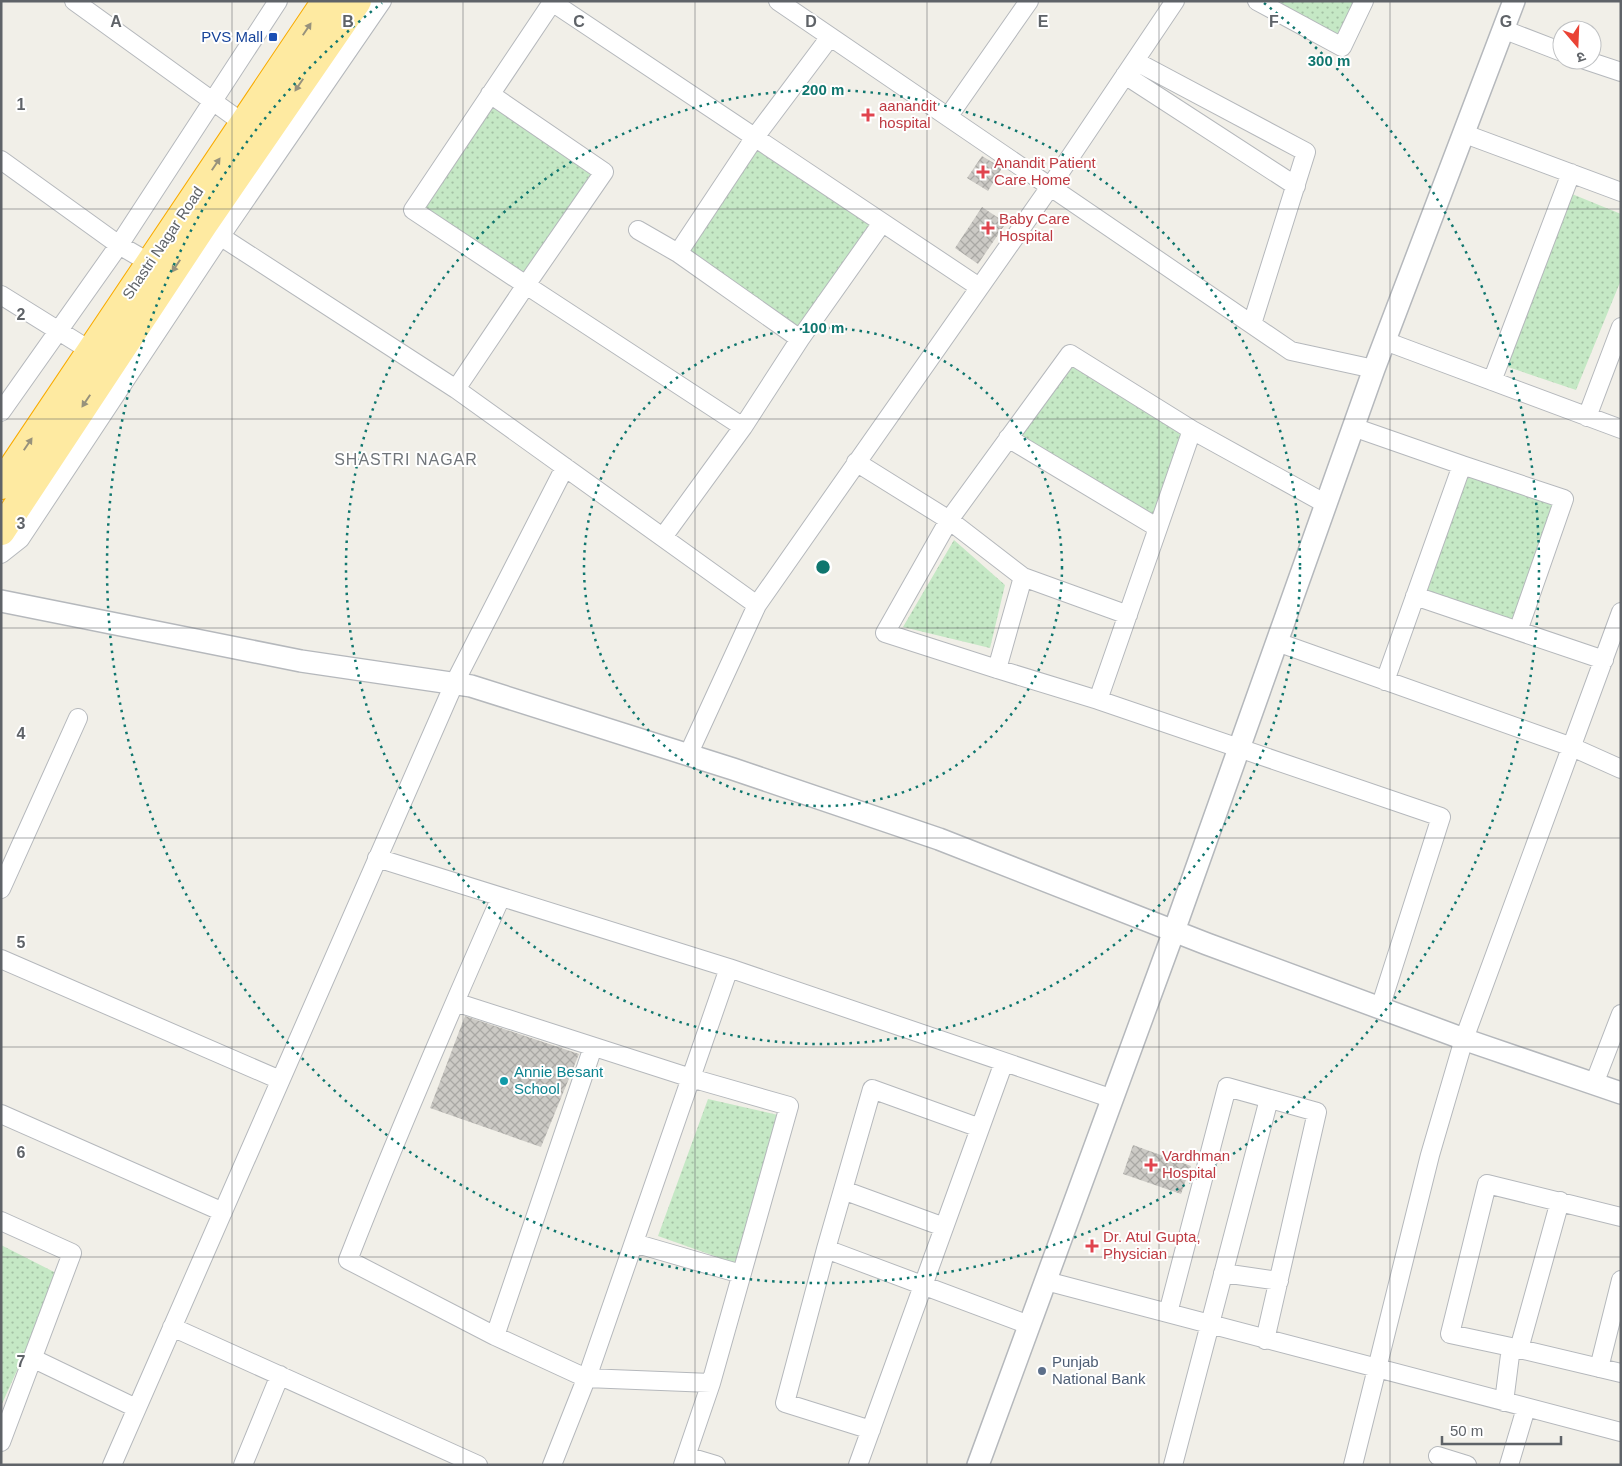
<svg xmlns="http://www.w3.org/2000/svg" width="1622" height="1466" viewBox="0 0 1622 1466" font-family="Helvetica,'Noto Sans Devanagari',sans-serif">
	<style>
		.park { fill: url(#park-dots) }
		.building { fill: url(#building-cross-hatch) }
		.lines { fill: none; stroke-linecap: round; stroke-linejoin: round }
		.minor-casing { stroke: #b5b8bc; stroke-width: 20 }
		.tertiary-casing { stroke: #b5b8bc; stroke-width: 24 }
		.trunk-casing { stroke: #f9ab00; stroke-width: 30 }
		.minor { stroke: #fff; stroke-width: 18 }
		.tertiary { stroke: #fff; stroke-width: 21 }
		.trunk { stroke: #feeaa1; stroke-width: 28 }
		.oneway { fill: #97927c }
		.grid { fill: none; stroke: #5f6368; stroke-width: 1; stroke-opacity: 0.55 }
		.ring { fill: none; stroke: #0f766e; stroke-width: 2.5; stroke-dasharray: 2.5 5 }
		.transit-dot { fill: #1a4fb4; stroke: #fff; stroke-width: 2 }
		.health-dot { fill: #e0444e; stroke: #fff; stroke-width: 2 }
		.culture-dot { fill: #0f9aa8; stroke: #fff; stroke-width: 2 }
		.service-dot { fill: #5c6f8a; stroke: #fff; stroke-width: 2 }
		.labels { text-anchor: middle; stroke-width: 4; stroke-linejoin: round; paint-order: stroke }
		.transit-label { font-size: 15px; fill: #164399; stroke: #fff; text-anchor: end }
		.health-label { font-size: 15px; fill: #be3a42; stroke: #fff; text-anchor: start }
		.street-label { font-size: 15px; fill: #5f6368; stroke: #fff }
		.culture-label { font-size: 15px; fill: #0d838f; stroke: #fff; text-anchor: start }
		.service-label { font-size: 15px; fill: #4e5e75; stroke: #fff; text-anchor: start }
		.neighbourhood-label { font-size: 16px; letter-spacing: 1px; fill: #70757a; stroke: #fff }
		.grid-label { font-size: 16px; text-anchor: middle; font-weight: bold; fill: #5f6368; stroke: #fff; stroke-width: 4; stroke-linejoin: round; paint-order: stroke }
		.centre { fill: #0f766e; stroke: #fff; stroke-width: 2.5 }
		.ring-label { font-size: 15px; text-anchor: middle; font-weight: bold; fill: #0f766e; stroke: #fff; stroke-width: 4; stroke-linejoin: round; paint-order: stroke }
	</style>
	<defs>
		<pattern id="park-dots" width="8" height="8" patternUnits="userSpaceOnUse" patternTransform="scale(1.25)"><rect width="8" height="8" fill="#c5e8c5"/><path d="M2 2h.1M6 6h.1" fill="none" stroke="#a3c0a4" stroke-width="1.8" stroke-linecap="round"/></pattern>
		<pattern id="building-cross-hatch" width="8" height="8" patternUnits="userSpaceOnUse" patternTransform="scale(1.25)"><rect width="8" height="8" fill="#cccac5"/><path d="M0 0l8 8M0 8l8-8" fill="none" stroke="#a9a8a4"/></pattern>
	</defs>
	<rect width="100%" height="100%" fill="#f1efe8"/>
	<path class="park" d="M 1277,1 L 1355,1 L 1337,35 Z
		M 493,105 L 594,176 L 524,273 L 425,209 Z
		M 756,145 L 870,224 L 798,327 L 688,253 Z
		M 1572,194 L 1621,214 L 1621,280 L 1576,390 L 1502,365 Z
		M 1073,363 L 1185,434 L 1155,517 L 1018,436 Z
		M 1468,473 L 1556,503 L 1514,621 L 1427,592 Z
		M 954,540 L 1005,585 L 990,648 L 903,627 Z
		M 708,1099 L 778,1115 L 737,1264 L 658,1236 Z
		M 1,1245 L 60,1275 L 1,1406 Z"/>
	<path class="building" d="M 982,156 L 1002,168 L 988,191 L 967,178 Z
		M 982,207 L 1006,223 L 978,264 L 955,248 Z
		M 465,1016 L 579,1054 L 541,1147 L 430,1108 Z
		M 1133,1145 L 1191,1166 L 1181,1194 L 1123,1174 Z"/>
	<g class="lines">
		<defs>
			<path id="minor" d="M 74,1 L 243,123
				M 778,1 L 1291,351 L 1374,369
				M 1257,1 L 1342,47 L 1364,1
				M 552,2 L 979,287
				M 1505,30 L 1562,52
				M 830,37 L 755,137 L 678,253 L 800,339 L 882,223
				M 1585,60 L 1621,72
				M 1135,61 L 1306,152 L 1252,324
				M 1125,75 L 1296,186
				M 490,94 L 604,172 L 526,285 L 413,210 L 553,1
				M 948,117 L 1029,1
				M 1465,134 L 1621,192
				M 1,160 L 119,245 L 150,263
				M 203,225 L 456,389 L 757,605 L 1050,187 L 1175,1
				M 638,230 L 678,253
				M 1,295 L 91,351
				M 1385,341 L 1621,429
				M 1492,381 L 1571,173
				M 456,389 L 526,285 L 743,427 L 800,339
				M 1,412 L 119,245 L 278,1
				M 1587,417 L 1621,327
				M 1353,427 L 1462,465 L 1385,681
				M 1192,430 L 1326,504
				M 856,462 L 949,520 L 1070,354 L 1192,430 L 1158,528 L 1008,438
				M 1462,465 L 1564,499 L 1518,631
				M 949,520 L 1023,577 L 997,669 L 885,633 Z
				M 663,537 L 743,427
				M 1,554 L 20,539 L 220,237 L 382,1
				M 1023,577 L 1128,615
				M 1415,596 L 1604,660
				M 1277,642 L 1572,747 L 1621,769
				M 997,669 L 1098,700 L 1158,528
				M 1098,700 L 1441,817 L 1380,1008
				M 688,755 L 757,605
				M 377,858 L 729,968 L 1113,1099
				M 1,889 L 78,718
				M 1,959 L 280,1080
				M 455,1002 L 691,1078 L 789,1106 L 711,1383 L 586,1378 L 495,1336 L 348,1260 C 396,1137 448,1017 501,897
				M 1594,1084 L 1621,1014
				M 1,1114 L 223,1212
				M 843,1190 L 944,1227
				M 1,1221 L 72,1253 L 1,1442
				M 634,1243 L 741,1274
				M 826,1249 L 872,1089 L 980,1128
				M 1223,1273 L 1279,1281
				M 1046,1281 L 1621,1432
				M 1168,1313 L 1227,1087 L 1317,1112 L 1265,1340
				M 172,1327 L 478,1465
				M 495,1336 L 593,1047
				M 1511,1347 L 1621,1373
				M 1519,1349 L 1560,1201
				M 32,1358 L 136,1408
				M 1599,1368 L 1621,1280
				M 1504,1402 L 1511,1347 L 1450,1334 L 1487,1184 L 1621,1217
				M 871,1430 L 785,1403 L 826,1249 L 1029,1325
				M 686,1456 L 716,1465
				M 1438,1456 L 1467,1465
				M 112,1465 L 454,684 L 565,467
				M 243,1465 L 280,1375
				M 552,1465 L 590,1369 L 729,968
				M 683,1465 L 711,1383
				M 858,1465 L 1004,1062
				M 1173,1465 L 1269,1099
				M 1353,1465 L 1430,1155 L 1464,1039 L 1621,612
				M 1509,1465 L 1526,1408"/>
			<path id="tertiary" d="M 1,601 L 301,661 L 471,686 L 733,769 L 939,839 L 1207,944 L 1472,1042 L 1621,1093
				M 978,1465 L 1174,931 L 1374,369 L 1514,1"/>
			<path id="trunk" d="M 1,485 L 326,1
				M 1,531 L 203,225 L 357,1"/>
		</defs>
		<use href="#minor" class="minor-casing"/>
		<use href="#tertiary" class="tertiary-casing"/>
		<use href="#trunk" class="trunk-casing"/>
		<use href="#minor" class="minor"/>
		<use href="#tertiary" class="tertiary"/>
		<use href="#trunk" class="trunk"/>
	</g>
	<defs><path id="oneway-solid" d="M-6-.8H1V-3.2L6.5 0L1 3.2V.8H-6Z" transform="scale(1.25)"/></defs>
	<g class="oneway">
		<use href="#oneway-solid" transform="translate(307 29) rotate(-56)"/>
		<use href="#oneway-solid" transform="translate(299 85) rotate(124)"/>
		<use href="#oneway-solid" transform="translate(216 164) rotate(-56)"/>
		<use href="#oneway-solid" transform="translate(176 266) rotate(124)"/>
		<use href="#oneway-solid" transform="translate(86 401) rotate(124)"/>
		<use href="#oneway-solid" transform="translate(28 444) rotate(-56)"/>
	</g>
	<path class="grid" d="M 232,1 L 232,1465M 463,1 L 463,1465M 695,1 L 695,1465M 927,1 L 927,1465M 1159,1 L 1159,1465M 1390,1 L 1390,1465M 1,209 L 1621,209M 1,419 L 1621,419M 1,628 L 1621,628M 1,838 L 1621,838M 1,1047 L 1621,1047M 1,1257 L 1621,1257"/>
	<g class="ring">
		<circle cx="823" cy="567" r="239"/>
		<circle cx="823" cy="567" r="477"/>
		<path d="M1264 3A716 716 0 1 1 382 3"/>
	</g>
	<rect class="transit-dot" x="268" y="32" width="10" height="10" rx="2.5"/>
	<g class="health-dot">
		<path d="M865.5 107.5h5v5h5v5h-5v5h-5v-5h-5v-5h5z"/>
		<path d="M980.5 164.5h5v5h5v5h-5v5h-5v-5h-5v-5h5z"/>
		<path d="M985.5 220.5h5v5h5v5h-5v5h-5v-5h-5v-5h5z"/>
		<path d="M1148.5 1157.5h5v5h5v5h-5v5h-5v-5h-5v-5h5z"/>
		<path d="M1089.5 1238.5h5v5h5v5h-5v5h-5v-5h-5v-5h5z"/>
	</g>
	<circle class="culture-dot" cx="504" cy="1081" r="5"/>
	<circle class="service-dot" cx="1042" cy="1371" r="5"/>
	<g class="labels">
		<g class="transit-label">
			<text x="263" y="42">PVS Mall</text>
		</g>
		<g class="health-label">
			<text x="879" y="111">aanandit<tspan x="879" dy="17">hospital</tspan></text>
			<text x="994" y="168">Anandit Patient<tspan x="994" dy="17">Care Home</tspan></text>
			<text x="999" y="224">Baby Care<tspan x="999" dy="17">Hospital</tspan></text>
			<text x="1162" y="1161">Vardhman<tspan x="1162" dy="17">Hospital</tspan></text>
			<text x="1103" y="1242">Dr. Atul Gupta,<tspan x="1103" dy="17">Physician</tspan></text>
		</g>
		<g class="street-label">
			<text transform="translate(163 243) rotate(-56)" y="5">Shastri Nagar Road</text>
		</g>
		<g class="culture-label">
			<text x="514" y="1077">Annie Besant<tspan x="514" dy="17">School</tspan></text>
		</g>
		<g class="service-label">
			<text x="1052" y="1367">Punjab<tspan x="1052" dy="17">National Bank</tspan></text>
		</g>
		<g class="neighbourhood-label">
			<text x="406" y="465">SHASTRI NAGAR</text>
		</g>
	</g>
	<g class="grid-label">
		<text x="116" y="27">A</text>
		<text x="348" y="27">B</text>
		<text x="579" y="27">C</text>
		<text x="811" y="27">D</text>
		<text x="1043" y="27">E</text>
		<text x="1274" y="27">F</text>
		<text x="1506" y="27">G</text>
		<text x="21" y="110">1</text>
		<text x="21" y="320">2</text>
		<text x="21" y="529">3</text>
		<text x="21" y="739">4</text>
		<text x="21" y="948">5</text>
		<text x="21" y="1158">6</text>
		<text x="21" y="1367">7</text>
	</g>
	<circle cx="823" cy="567" r="8" class="centre"/>
	<g class="ring-label">
		<text x="1329" y="66">300 m</text>
		<text x="823" y="95">200 m</text>
		<text x="823" y="333">100 m</text>
	</g>
	<rect width="1622" height="1466" fill="none" stroke="#5f6368" stroke-width="5"/>
	<g transform="translate(1577 45) rotate(161)"><circle r="24" fill="#ffffff" stroke="#bfc1c3"/>
	<path d="M0-4L9 19L0 12L-9 19Z" fill="#ea4335"/>
	<text y="-8" font-size="14" font-weight="bold" text-anchor="middle" fill="#5f6368">उ</text>
	</g>
	<path d="M1442 1436v8h119v-8" fill="none" stroke="#5f6368" stroke-width="2.5"/>
	<text x="1450" y="1436" font-size="15" fill="#5f6368" stroke="#ffffff" stroke-width="4" paint-order="stroke">50 m</text>
</svg>
